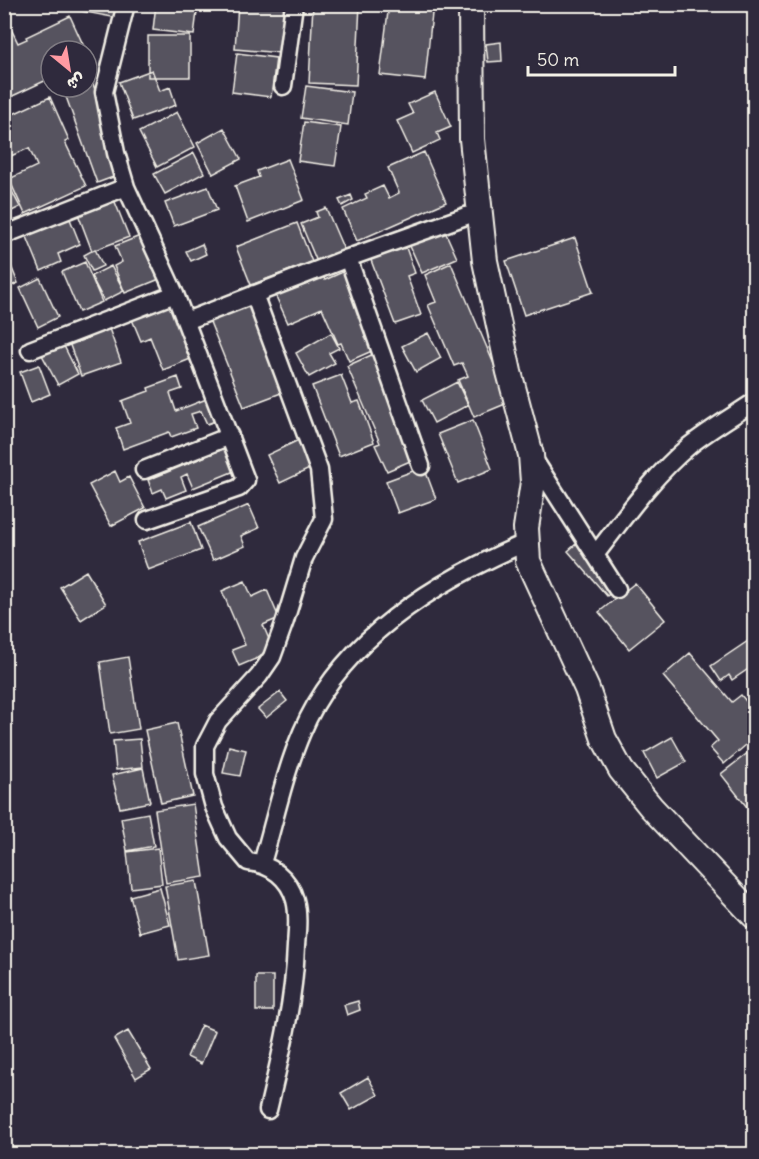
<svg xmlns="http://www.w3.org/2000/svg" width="759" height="1159" viewBox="0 0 759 1159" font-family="Delius,'Playpen Sans Arabic',sans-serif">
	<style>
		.building { fill: #56525f; stroke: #f4f1e8; stroke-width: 1.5 }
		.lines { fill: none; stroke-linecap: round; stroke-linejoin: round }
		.street-casing { stroke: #f4f1e8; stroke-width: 21 }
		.secondary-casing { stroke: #f4f1e8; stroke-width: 28 }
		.street { stroke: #2f2a3d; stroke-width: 16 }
		.secondary { stroke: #2f2a3d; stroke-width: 24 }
	</style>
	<rect width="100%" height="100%" fill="#2f2a3d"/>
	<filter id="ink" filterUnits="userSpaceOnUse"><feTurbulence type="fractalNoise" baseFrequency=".0167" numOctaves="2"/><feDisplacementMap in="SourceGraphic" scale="12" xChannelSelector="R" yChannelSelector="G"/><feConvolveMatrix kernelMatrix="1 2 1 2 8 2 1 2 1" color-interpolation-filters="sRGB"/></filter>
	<g filter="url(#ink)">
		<path class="building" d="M 76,4 L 120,4 L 117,18 L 75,10 Z
			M 156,4 L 198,4 L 194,35 L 153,30 Z
			M 238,4 L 284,4 L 281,53 L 235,49 Z
			M 313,4 L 360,4 L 356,85 L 309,83 Z
			M 389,4 L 433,4 L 425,80 L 380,75 Z
			M 70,16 L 86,51 L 51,51 L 51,78 L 4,100 L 4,34 L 12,31 L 18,43 L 27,39 L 26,37 Z
			M 148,36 L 190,36 L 190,77 L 148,77 Z
			M 501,42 L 502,61 L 488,62 L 486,44 Z
			M 237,53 L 276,58 L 271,97 L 232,92 Z
			M 152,70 L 160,91 L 170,87 L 176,105 L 133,120 L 119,82 Z
			M 93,84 L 124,173 L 97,183 L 65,94 Z
			M 306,86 L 352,92 L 348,125 L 301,118 Z
			M 435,92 L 451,127 L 437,133 L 440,140 L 412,153 L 397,121 L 413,114 L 408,104 Z
			M 50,97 L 69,140 L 65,142 L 86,186 L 25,214 L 9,179 L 37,166 L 29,148 L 4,159 L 4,115 L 10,113 L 11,115 Z
			M 177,112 L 195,147 L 157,167 L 139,132 Z
			M 304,122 L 341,127 L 335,166 L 298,161 Z
			M 224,128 L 241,159 L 213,174 L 197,143 Z
			M 424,152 L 446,202 L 357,241 L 343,209 L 367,198 L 365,194 L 383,186 L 389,198 L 399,193 L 388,168 Z
			M 194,153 L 204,173 L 165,194 L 154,174 Z
			M 288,159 L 304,200 L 248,222 L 235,186 L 259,177 L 257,171 Z
			M 6,180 L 20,207 L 4,215 L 4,181 Z
			M 208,187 L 217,210 L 174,226 L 165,203 Z
			M 351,195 L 353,200 L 342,206 L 339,200 Z
			M 113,197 L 129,237 L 92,251 L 75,206 Z
			M 326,208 L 344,250 L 317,262 L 301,224 L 318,217 L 316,212 Z
			M 68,214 L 80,244 L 58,254 L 61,262 L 41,271 L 25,232 Z
			M 297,223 L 312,262 L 251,285 L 236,247 Z
			M 444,229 L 457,258 L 422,273 L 409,244 Z
			M 150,232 L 167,276 L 125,293 L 114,266 L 122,262 L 115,246 Z
			M 575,238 L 593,292 L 524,315 L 506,261 Z
			M 404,242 L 415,273 L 407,276 L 421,315 L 395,324 L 369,255 Z
			M 202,244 L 206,254 L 191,261 L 186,251 Z
			M 4,249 L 18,283 L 4,289 Z
			M 95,249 L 103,266 L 92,271 L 84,255 Z
			M 85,262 L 102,302 L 79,312 L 62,272 Z
			M 451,263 L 510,402 L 474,417 L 458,380 L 468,376 L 462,363 L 454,366 L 428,305 L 436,302 L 425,275 Z
			M 111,266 L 124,291 L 104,301 L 91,276 Z
			M 347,270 L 381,347 L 349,361 L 341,343 L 338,344 L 322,308 L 288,323 L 274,292 L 322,274 L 325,280 Z
			M 40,278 L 58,317 L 38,327 L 20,288 Z
			M 253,299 L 289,390 L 244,407 L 208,317 Z
			M 175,300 L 198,356 L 163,370 L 150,337 L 141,341 L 131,317 Z
			M 107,323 L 121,362 L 81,376 L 67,337 Z
			M 331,333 L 339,348 L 329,353 L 335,363 L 309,377 L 296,353 Z
			M 428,333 L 441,358 L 416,372 L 402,346 Z
			M 61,340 L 78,374 L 58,385 L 40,351 Z
			M 378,352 L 424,455 L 387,471 L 375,445 L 380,443 L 347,366 Z
			M 39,365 L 50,394 L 31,402 L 20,372 Z
			M 341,375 L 352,403 L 359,401 L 374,442 L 339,456 L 312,386 Z
			M 178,377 L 182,389 L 170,393 L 176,411 L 209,398 L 218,420 L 207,424 L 201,411 L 191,414 L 196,428 L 171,437 L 169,432 L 123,449 L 116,428 L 130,423 L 122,401 L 149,391 L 148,388 Z
			M 457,382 L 468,405 L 434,423 L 422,400 Z
			M 473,420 L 492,469 L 458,483 L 438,434 Z
			M 305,437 L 318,465 L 280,483 L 267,455 Z
			M 228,447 L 237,470 L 193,488 L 187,474 L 181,477 L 186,490 L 166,498 L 162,489 L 153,493 L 148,480 Z
			M 424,467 L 436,499 L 398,513 L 386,481 Z
			M 115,471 L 120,482 L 129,477 L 145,508 L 111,526 L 89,485 Z
			M 249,505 L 259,528 L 241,536 L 245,546 L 213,560 L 198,527 Z
			M 191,522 L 201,550 L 148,570 L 138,542 Z
			M 584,537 L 623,583 L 607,596 L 568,551 Z
			M 86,571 L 106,604 L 81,620 L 60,587 Z
			M 245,581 L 252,597 L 267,590 L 279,618 L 263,625 L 274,651 L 239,666 L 232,650 L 245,645 L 222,591 Z
			M 635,583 L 665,620 L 629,649 L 599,612 Z
			M 751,639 L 754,644 L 754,665 L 732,680 L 729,675 L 721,681 L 711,666 Z
			M 690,653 L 732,702 L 741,695 L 754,711 L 754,738 L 724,764 L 710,748 L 718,741 L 663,676 Z
			M 128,657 L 139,729 L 110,734 L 100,662 Z
			M 280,692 L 287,701 L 266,718 L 258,709 Z
			M 177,723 L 193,796 L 161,803 L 145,730 Z
			M 672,737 L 686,762 L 657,778 L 644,753 Z
			M 140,739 L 143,767 L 116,770 L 113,741 Z
			M 229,746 L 246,750 L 240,776 L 223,773 Z
			M 754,748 L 754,816 L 721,774 Z
			M 143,768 L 150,802 L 120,808 L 112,775 Z
			M 193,804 L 204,877 L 166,883 L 155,810 Z
			M 148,813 L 154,846 L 127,851 L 121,818 Z
			M 158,848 L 162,884 L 131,888 L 127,852 Z
			M 196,881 L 209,955 L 178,960 L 165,886 Z
			M 160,888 L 170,925 L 140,933 L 130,896 Z
			M 256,976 L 273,976 L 273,1011 L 256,1011 Z
			M 358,1001 L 360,1010 L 347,1015 L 344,1005 Z
			M 201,1025 L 215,1031 L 201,1064 L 187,1057 Z
			M 128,1031 L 151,1069 L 136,1078 L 114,1039 Z
			M 368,1077 L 378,1095 L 351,1110 L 341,1093 Z"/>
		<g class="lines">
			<defs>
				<path id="street" d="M 126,4 L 104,92 L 116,153 L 126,187 L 175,294 L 246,480 L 239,488 L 147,520
					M 283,86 L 294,4
					M 4,235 L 126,187
					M 348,258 L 421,466
					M 254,294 L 319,470 L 324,519 L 304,558 L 285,621 L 272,657 L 259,676 L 218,721 L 205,746 L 205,774 L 214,807 L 228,838 L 248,862 C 271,864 289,878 295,900 C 299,915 297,932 296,946 C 294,1002 281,1055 268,1110
					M 186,321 L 348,258 L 480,211
					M 30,350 L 175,294
					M 533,458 L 617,589
					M 144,470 L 230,436
					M 595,555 C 624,518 652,477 689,446 C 709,430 733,416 754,402
					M 262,863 C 275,820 284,774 302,732 C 341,639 436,581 525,543"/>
				<path id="secondary" d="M 471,4 L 472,139 L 485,261 L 509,372 L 531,455 L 533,482 L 526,528 L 528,561 L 587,689 L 604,739 L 621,770 L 651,807 L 754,916"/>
			</defs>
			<use href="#street" class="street-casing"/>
			<use href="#secondary" class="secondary-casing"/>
			<use href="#street" class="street"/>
			<use href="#secondary" class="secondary"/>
		</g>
	</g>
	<rect width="759" height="1159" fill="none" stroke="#2f2a3d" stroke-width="24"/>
	<rect x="12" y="12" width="735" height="1135" fill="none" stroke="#f4f1e8" stroke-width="2" filter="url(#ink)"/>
	<g transform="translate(69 69) rotate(150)"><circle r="28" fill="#2f2a3d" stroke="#7e7a81" stroke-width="1.5"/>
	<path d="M0-4.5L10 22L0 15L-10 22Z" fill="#ff9aa2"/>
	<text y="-9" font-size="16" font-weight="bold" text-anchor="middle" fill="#f4f1e8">ش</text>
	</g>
	<path d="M528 66v9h147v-9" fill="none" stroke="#f4f1e8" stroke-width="3"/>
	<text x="537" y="66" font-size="18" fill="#f4f1e8" stroke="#2f2a3d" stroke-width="4.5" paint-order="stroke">50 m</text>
</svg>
